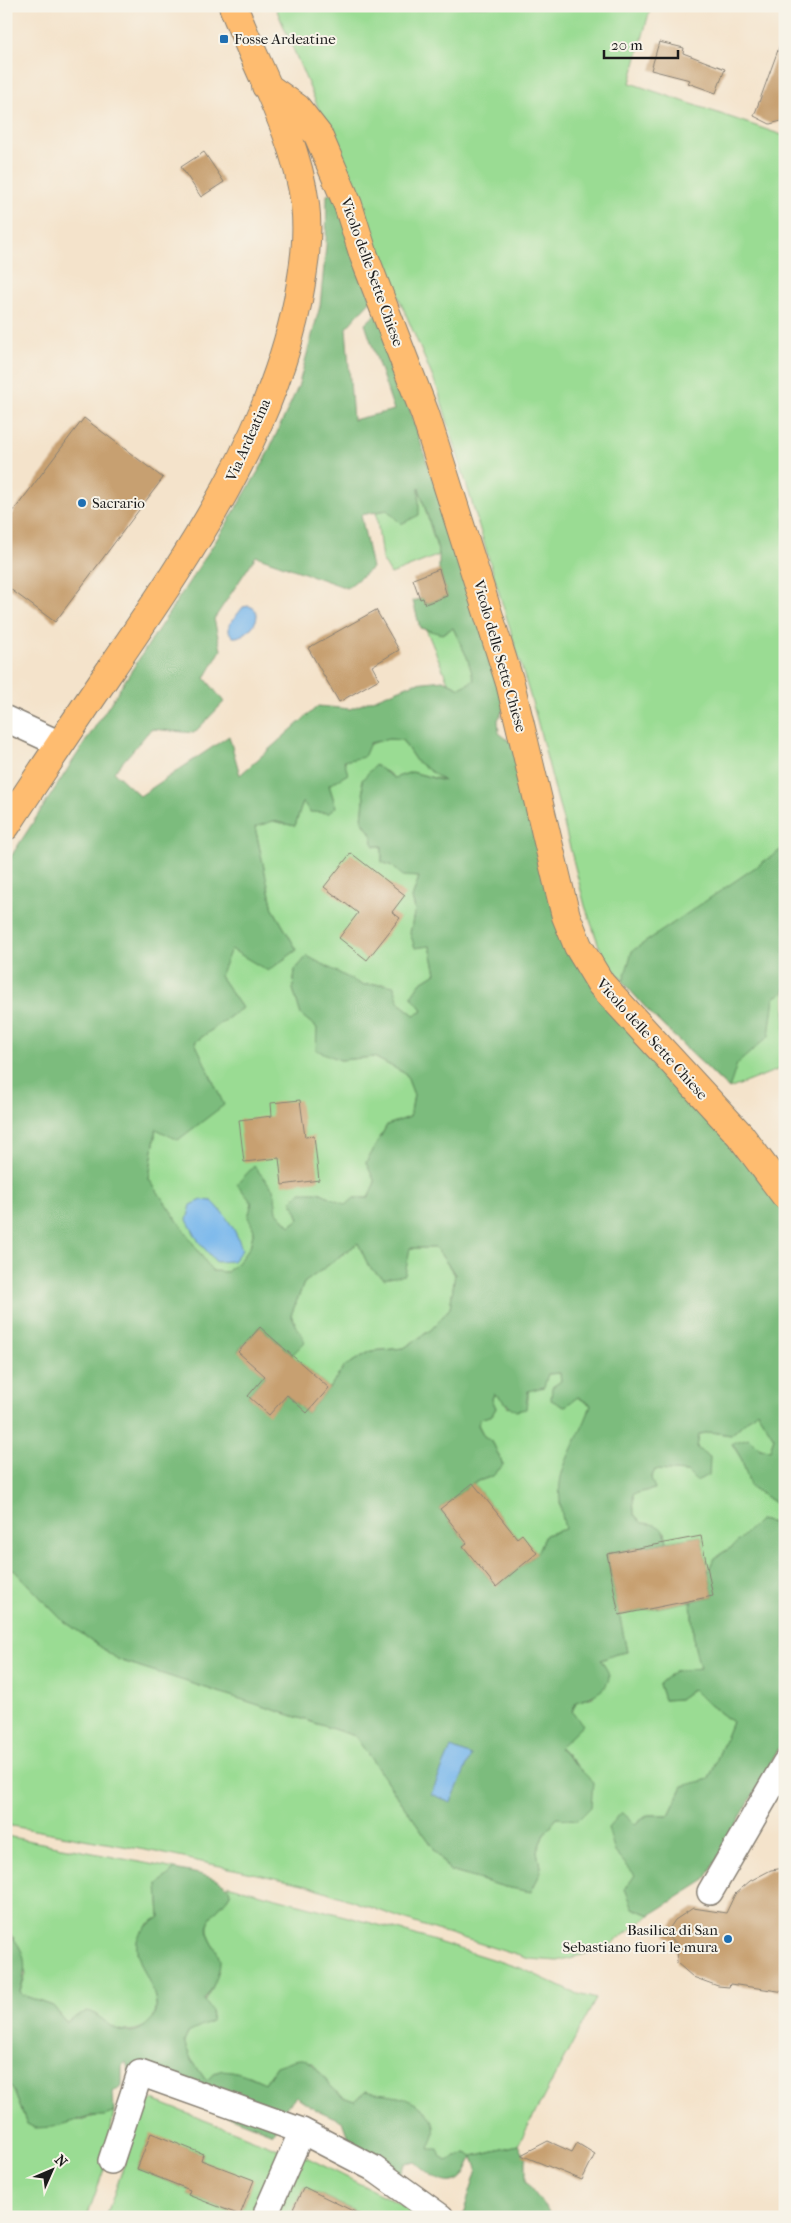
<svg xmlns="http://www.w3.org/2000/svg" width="791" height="2223" viewBox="0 0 791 2223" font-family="'IM FELL French Canon',serif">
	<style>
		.green { fill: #9adc93; stroke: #5b7c58; fill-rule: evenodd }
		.forest { fill: #7bbc7d; stroke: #4c6c4c; fill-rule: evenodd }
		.water { fill: #78b7ec; stroke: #4a6a84 }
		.building { fill: #c7a071 }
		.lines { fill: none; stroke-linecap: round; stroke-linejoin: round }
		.minor-casing { stroke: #888074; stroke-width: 28 }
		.major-casing { stroke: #888074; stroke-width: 30 }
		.minor { stroke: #fff; stroke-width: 25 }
		.major { stroke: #febc70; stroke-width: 28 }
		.poi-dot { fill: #1f6fb2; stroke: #f7f3e8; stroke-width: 2 }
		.labels { text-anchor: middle; stroke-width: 4; stroke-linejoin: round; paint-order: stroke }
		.poi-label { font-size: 15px; fill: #1c1c1c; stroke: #f7f3e8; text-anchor: start }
		.street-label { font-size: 15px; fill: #1c1c1c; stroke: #f7f3e8 }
	</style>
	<rect width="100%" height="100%" fill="#f7f3e8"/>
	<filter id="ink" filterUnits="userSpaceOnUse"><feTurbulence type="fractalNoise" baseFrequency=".02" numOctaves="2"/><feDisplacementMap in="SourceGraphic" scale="10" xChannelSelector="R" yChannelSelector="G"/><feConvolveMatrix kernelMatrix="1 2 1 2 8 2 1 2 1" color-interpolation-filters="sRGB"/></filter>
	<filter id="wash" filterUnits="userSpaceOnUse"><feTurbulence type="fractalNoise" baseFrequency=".0096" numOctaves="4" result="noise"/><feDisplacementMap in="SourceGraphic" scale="20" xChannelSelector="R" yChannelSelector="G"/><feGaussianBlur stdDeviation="1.12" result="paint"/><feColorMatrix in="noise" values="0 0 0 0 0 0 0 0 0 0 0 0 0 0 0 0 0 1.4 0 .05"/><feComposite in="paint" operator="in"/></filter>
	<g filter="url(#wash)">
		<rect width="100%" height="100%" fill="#f4e3cb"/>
		<path class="green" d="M 275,6 L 651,6 L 630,83 L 785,136 L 785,1067 L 729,1089 L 652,1015 L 609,964 L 599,946 L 585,906 L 535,712 L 438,390 Z
			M 418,485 L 439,555 L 391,574 L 382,559 L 376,512 L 387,510 Z
			M 453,628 L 467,657 L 475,680 L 460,688 L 448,682 L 426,629 L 442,634 Z
			M 389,739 L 402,740 L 416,761 L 446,781 L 412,772 L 394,778 L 386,771 L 362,780 L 364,800 L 362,820 L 371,834 L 374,846 L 382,846 L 382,862 L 392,866 L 403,875 L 419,877 L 412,898 L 415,909 L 410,933 L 430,946 L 436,973 L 420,983 L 423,1011 L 414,1015 L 399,1003 L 384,984 L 362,985 L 342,975 L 295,970 L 293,989 L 301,1014 L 317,1028 L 340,1060 L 374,1057 L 406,1074 L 414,1095 L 410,1117 L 387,1125 L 366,1162 L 375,1182 L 368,1198 L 354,1198 L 346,1206 L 319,1192 L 292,1201 L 299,1219 L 290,1226 L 277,1212 L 274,1190 L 254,1167 L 252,1203 L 249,1217 L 254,1230 L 250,1247 L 238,1262 L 227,1272 L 211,1271 L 149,1179 L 156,1128 L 195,1042 L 242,1008 L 220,976 L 231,948 L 297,950 L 273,909 L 255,827 L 273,821 L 295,826 L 303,801 L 336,807 L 329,785 C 346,758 356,745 389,739 Z
			M 358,1243 L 369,1267 L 409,1248 L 436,1248 L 455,1275 L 450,1308 L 432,1329 L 404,1348 L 371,1351 L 345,1366 L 329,1388 L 292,1355 L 305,1342 L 291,1315 L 304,1283 Z
			M 560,1373 L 561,1381 L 577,1397 L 591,1405 L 560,1503 L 566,1529 L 545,1535 L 537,1553 L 522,1535 L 517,1538 L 473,1483 L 493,1476 L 503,1465 L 493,1443 L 484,1436 L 478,1424 L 480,1419 L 492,1415 L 496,1408 L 492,1399 L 494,1394 L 501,1397 L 508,1407 L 528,1400 L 528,1391 L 548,1374 Z
			M 757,1411 L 774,1438 L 770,1450 L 732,1444 L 742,1460 L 750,1486 L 778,1505 L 785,1525 L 759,1520 L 732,1547 L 714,1558 L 708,1572 L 701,1536 L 667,1542 L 665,1532 L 642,1523 L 634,1514 L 633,1494 L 654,1489 L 651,1478 L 655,1470 L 687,1472 L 697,1448 L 699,1434 L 711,1432 L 731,1435 Z
			M 6,1568 L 14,1570 L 61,1619 L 119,1660 L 355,1736 L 450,1871 L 505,1887 L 531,1891 L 541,1872 L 537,1851 L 544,1834 L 557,1818 L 578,1820 L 578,1766 L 559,1747 L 576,1702 L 593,1697 L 601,1660 L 616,1654 L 627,1652 L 619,1615 L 691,1601 L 694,1644 L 701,1668 L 674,1671 L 659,1684 L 664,1700 L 679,1699 L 693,1689 L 704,1700 L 732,1722 L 709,1779 L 683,1786 L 669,1815 L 648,1815 L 615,1852 L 636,1875 L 633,1908 L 650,1915 L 605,1949 L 558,1961 L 529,1959 L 415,1923 L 307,1885 L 156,1852 L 6,1825 Z
			M 6,1836 L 175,1869 L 158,1884 L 160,1917 L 147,1925 L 137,1952 C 142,1966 154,1988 156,2003 C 158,2026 134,2035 116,2029 C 108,2026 100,2018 94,2013 L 66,2022 L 53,2006 L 22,1995 L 20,1991 L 26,1974 L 14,1938 L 6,1931 Z
			M 227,1885 L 409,1933 L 523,1969 L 572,1992 L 596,1999 L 518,2145 L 473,2156 L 466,2153 L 446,2161 L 428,2149 L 390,2095 L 378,2095 L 366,2091 L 355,2101 C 336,2097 324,2078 313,2063 L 276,2066 L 265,2083 L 250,2076 L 215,2072 L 208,2080 L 205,2079 L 191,2059 L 184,2042 C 195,2018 218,1987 219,1962 C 220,1950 206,1939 208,1926 C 209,1913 226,1904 231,1892 Z
			M 6,2082 L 14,2091 L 27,2124 L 82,2120 C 93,2115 103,2117 114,2112 L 103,2172 L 87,2217 L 6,2217 Z
			M 153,2100 L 283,2151 L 255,2217 L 106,2217 L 145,2104 ZM 151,2134 L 203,2154 L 201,2160 L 253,2181 L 240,2215 L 188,2195 L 189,2190 L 137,2169 Z
			M 300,2154 L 406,2207 L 418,2217 L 352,2217 L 354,2211 L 304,2187 L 289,2217 L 275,2217 Z"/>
		<path class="forest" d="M 335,192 L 371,300 L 346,328 L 353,420 L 394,410 L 365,324 L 378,312 L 506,704 L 498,720 L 499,733 L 516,746 L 558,918 L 785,1208 L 785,1523 L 778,1505 L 750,1486 L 742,1460 L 732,1443 L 749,1438 L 760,1449 L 770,1450 L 774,1438 L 757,1411 L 731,1435 L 711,1432 L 699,1434 L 697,1448 L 710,1457 L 709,1475 L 696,1481 L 687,1472 L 655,1470 L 651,1478 L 655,1489 L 633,1494 L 634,1515 L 642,1523 C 657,1524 664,1526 667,1542 L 607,1554 L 627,1652 L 616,1654 L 601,1660 C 603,1664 608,1670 609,1675 C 610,1691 588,1698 576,1702 L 572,1711 L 583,1725 L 559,1748 L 593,1782 L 591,1807 L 578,1820 L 557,1818 L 544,1834 L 537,1851 L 541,1872 L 531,1892 L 505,1887 L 450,1871 L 355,1736 L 119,1660 L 61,1619 L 14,1570 L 6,1568 L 6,864 L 226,525 L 262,465 L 298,387 L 320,306 L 326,246 L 327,195 ZM 419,488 L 439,553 L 439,569 L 447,596 L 426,604 L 423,598 L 413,601 L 420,628 L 442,634 L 453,628 L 467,657 L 474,680 L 460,688 L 443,680 L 415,683 L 350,709 L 318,706 L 240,775 L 229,736 L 140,796 L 114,772 L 151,729 L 194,733 L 224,702 L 205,678 L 221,650 L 214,619 L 256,556 L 347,588 L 372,568 L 361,515 L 387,510 L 401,524 L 419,515 ZM 389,739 L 402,740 L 416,761 L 444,781 L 412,772 L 394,778 L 375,765 L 362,780 L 364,800 L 362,820 L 371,834 L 374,846 L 382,846 L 382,862 L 392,866 L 403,876 L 419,877 L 412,898 L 415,909 L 410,933 L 415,948 L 430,946 L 436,973 L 420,983 L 411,996 L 423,1011 L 414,1015 L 399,1003 L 394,986 L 384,984 L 362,985 L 307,956 L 295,970 L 293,989 L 301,1015 L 317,1028 L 316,1050 L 340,1060 L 374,1057 L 406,1074 L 414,1095 L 410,1117 L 387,1125 L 366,1163 L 375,1182 L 368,1198 L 354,1198 L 346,1205 L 319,1192 L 300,1192 L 292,1201 L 299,1219 L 290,1226 L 277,1212 L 274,1190 L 254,1166 L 237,1184 L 252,1203 L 248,1217 L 254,1230 L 250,1247 L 238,1262 L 227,1272 L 212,1271 L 149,1179 L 156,1129 L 178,1140 L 224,1105 L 195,1042 L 242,1008 L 220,976 L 231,949 L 268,971 L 297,950 L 273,909 L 255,827 L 273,821 L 295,826 L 303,802 L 310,812 L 329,813 L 336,807 L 329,785 L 348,774 L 344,761 L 364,757 L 370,743 ZM 358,1243 L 369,1267 L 384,1279 L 405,1275 L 410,1248 L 436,1248 L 455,1274 L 450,1308 L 432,1329 L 404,1348 L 371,1351 L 345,1366 L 329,1388 L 307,1413 L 287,1395 L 269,1414 L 248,1396 L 265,1376 L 238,1351 L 260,1327 L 292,1355 L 305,1342 L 291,1315 L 304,1283 ZM 560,1373 L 561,1381 L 552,1387 L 551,1400 L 564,1407 L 578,1397 L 591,1405 C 584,1428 570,1448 563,1470 C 556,1489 561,1511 565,1529 L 545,1535 L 537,1553 L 496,1587 L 463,1546 L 467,1543 L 440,1509 L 473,1483 L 493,1476 L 503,1465 L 493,1443 L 484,1436 L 478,1425 L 480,1419 L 492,1415 L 496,1408 L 492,1399 L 494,1394 C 503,1398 507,1406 516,1411 L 526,1409 L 528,1391 L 544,1387 L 548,1374 Z
			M 785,847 L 785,991 L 774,998 L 769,1036 L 737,1064 L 729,1089 L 652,1015 L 623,982 L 632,951 Z
			M 759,1520 L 785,1525 L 785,1738 L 705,1880 L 650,1915 L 633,1908 L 625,1889 L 635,1875 L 615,1852 L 608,1828 L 622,1812 L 635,1824 L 648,1815 L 669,1815 L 683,1786 L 709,1779 L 732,1722 L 704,1700 L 693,1689 L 679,1699 L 664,1700 L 659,1684 L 674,1671 L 700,1668 L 694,1644 L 691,1601 L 713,1596 L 708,1572 L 714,1558 L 732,1547 Z
			M 175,1869 C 192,1873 222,1876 231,1892 C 226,1904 212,1911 208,1924 C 204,1937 219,1948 220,1961 C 220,1976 212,1989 204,2001 L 212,2010 L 211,2022 L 188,2033 L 184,2042 L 191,2059 L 205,2079 L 208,2080 C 210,2077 213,2073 217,2072 C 228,2066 254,2078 265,2083 L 276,2066 C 283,2064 296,2058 303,2059 C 321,2063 328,2096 355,2101 L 366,2091 C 375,2094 383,2093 392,2095 C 410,2099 438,2111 434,2134 C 434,2139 430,2144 429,2149 L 438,2149 L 441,2157 L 446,2161 L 466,2153 L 473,2156 L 518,2145 L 526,2158 L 526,2182 L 553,2217 L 462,2217 L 477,2169 L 473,2157 C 469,2163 466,2173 461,2178 C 446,2191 426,2171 415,2162 L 405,2164 L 397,2178 L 351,2146 L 342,2121 L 315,2109 L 296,2096 L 286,2107 L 273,2133 L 131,2078 L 126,2062 L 122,2066 L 122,2085 L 113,2092 L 114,2112 L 105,2116 L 91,2116 L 53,2127 L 35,2128 L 27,2124 L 14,2091 L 6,2082 L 6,1931 C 27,1950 28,1966 20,1991 L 22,1995 L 53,2006 L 66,2022 L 87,2011 C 103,2015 112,2033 131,2032 C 136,2032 144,2028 148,2023 C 150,2021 154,2018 155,2015 C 163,1993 133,1964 137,1941 C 139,1930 152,1922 160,1917 L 158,1884 Z"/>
		<path class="water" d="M 249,606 C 269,612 247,639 233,637 L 229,632 L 229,625 L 243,607 Z
			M 202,1200 L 212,1201 C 226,1215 237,1231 242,1250 L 233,1261 L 216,1262 L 199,1242 L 187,1220 L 191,1205 Z
			M 451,1748 L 471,1756 L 451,1802 L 431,1794 Z"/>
		<g id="blocks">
			<path class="building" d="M 782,39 L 785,40 L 785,120 L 770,124 L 754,116 Z
				M 659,42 L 684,48 L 683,53 L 725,69 L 716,93 L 688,83 L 690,80 L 651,70 Z
				M 204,152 L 224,182 L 201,197 L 181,167 Z
				M 84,418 L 163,478 L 55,622 L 6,586 L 6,521 Z
				M 439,569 L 447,596 L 425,604 L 423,598 L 420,599 L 413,579 Z
				M 376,610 L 399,650 L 372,666 L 379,679 L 339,702 L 308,648 Z
				M 351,853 L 405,895 L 392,912 L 400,918 L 367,960 L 339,938 L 358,913 L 324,887 Z
				M 300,1100 L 305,1137 L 314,1136 L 319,1180 L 282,1185 L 279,1158 L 244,1162 L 239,1120 L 272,1116 L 271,1103 Z
				M 260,1327 L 329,1388 L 307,1413 L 287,1395 L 269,1415 L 248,1396 L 265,1376 L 238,1352 Z
				M 473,1483 L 517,1538 L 522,1534 L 537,1553 L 496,1587 L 463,1546 L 467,1543 L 440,1509 Z
				M 701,1536 L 713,1596 L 619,1615 L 607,1554 Z
				M 785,1868 L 785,1992 L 730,1984 L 729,1987 L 718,1986 L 693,1977 L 677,1963 L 676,1943 L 665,1935 L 675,1920 L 693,1908 L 726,1913 L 735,1894 L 750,1881 L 771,1870 Z
				M 151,2133 L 203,2154 L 201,2160 L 254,2180 L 240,2215 L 188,2195 L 190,2190 L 137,2169 Z
				M 548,2141 L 572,2152 L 577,2143 L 595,2154 L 582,2180 L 521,2155 Z
				M 304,2187 L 365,2217 L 289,2217 Z"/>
		</g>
	</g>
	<g filter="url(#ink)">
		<use href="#blocks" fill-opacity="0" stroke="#888074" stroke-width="1"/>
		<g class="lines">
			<defs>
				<path id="minor" d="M 6,719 L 60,744
					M 710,1892 L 785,1763
					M 111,2161 L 140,2073 L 302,2131 L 373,2168 L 441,2217
					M 267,2211 L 302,2131"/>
				<path id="major" d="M 266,86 L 297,108 L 318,135 L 348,205 L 364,256 L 425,414 L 510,683 L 560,892 L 566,916 L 578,946 L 601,984 L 740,1135 L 785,1195
					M 6,826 C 41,772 77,719 113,666 C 190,553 271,436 298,300 C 304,268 309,236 305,204 C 296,135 258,71 233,6"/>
			</defs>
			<use href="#minor" class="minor-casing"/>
			<use href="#major" class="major-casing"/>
			<use href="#minor" class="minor"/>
			<use href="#major" class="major"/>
		</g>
	</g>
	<g class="poi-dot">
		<rect x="219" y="34" width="10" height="10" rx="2.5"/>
		<circle cx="82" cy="503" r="5"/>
		<circle cx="728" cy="1939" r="5"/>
	</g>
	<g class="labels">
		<g class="poi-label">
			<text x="234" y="44">Fosse Ardeatine</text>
			<text x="92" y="508">Sacrario</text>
			<text x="718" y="1935" text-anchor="end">Basilica di San<tspan x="718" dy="17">Sebastiano fuori le mura</tspan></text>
		</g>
		<g class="street-label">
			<text transform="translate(372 272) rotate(70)" y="5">Vicolo delle Sette Chiese</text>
			<text transform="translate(248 440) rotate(-66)" y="5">Via Ardeatina</text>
			<text transform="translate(500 656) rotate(74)" y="5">Vicolo delle Sette Chiese</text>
			<text transform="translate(652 1039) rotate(48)" y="5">Vicolo delle Sette Chiese</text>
		</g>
	</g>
	<rect width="791" height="2223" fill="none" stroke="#f7f3e8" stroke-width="25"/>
	<g transform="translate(52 2170) rotate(45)" stroke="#f7f3e8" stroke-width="4" paint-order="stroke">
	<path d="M0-4L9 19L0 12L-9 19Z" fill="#1c1c1c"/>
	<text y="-8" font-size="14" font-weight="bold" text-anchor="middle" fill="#1c1c1c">N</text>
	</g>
	<path d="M604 50v8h74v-8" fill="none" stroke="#1c1c1c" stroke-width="2.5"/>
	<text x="611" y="50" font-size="15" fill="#1c1c1c" stroke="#f7f3e8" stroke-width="4" paint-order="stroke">20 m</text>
</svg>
